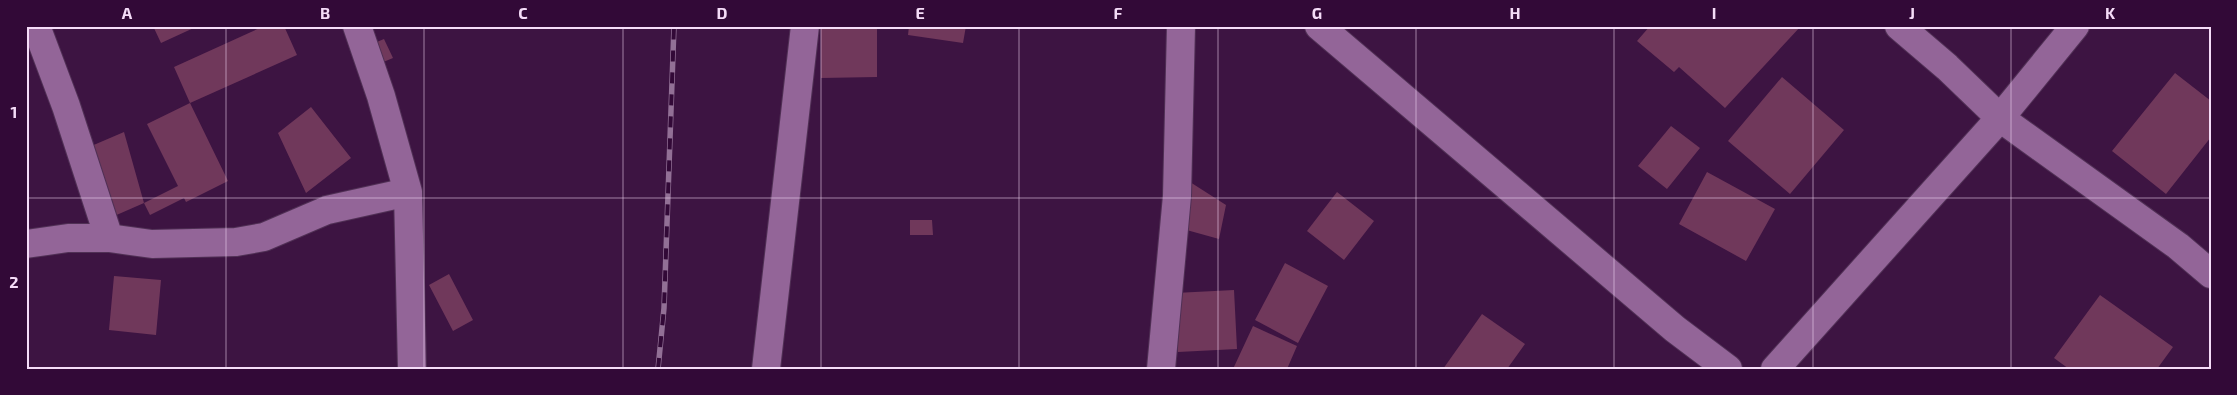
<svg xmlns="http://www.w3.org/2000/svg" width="2237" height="395" viewBox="0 0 2237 395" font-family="'Exo 2',sans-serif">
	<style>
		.building { fill: #70385b }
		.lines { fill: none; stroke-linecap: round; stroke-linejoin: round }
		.minor-casing { stroke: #503055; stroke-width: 30 }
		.minor { stroke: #936598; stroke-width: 28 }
		.rail-casing { stroke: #927096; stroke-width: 5.5 }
		.rail { stroke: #320937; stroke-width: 4; stroke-dasharray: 11; stroke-linecap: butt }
		.grid { fill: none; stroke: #f5dcf8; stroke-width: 1; stroke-opacity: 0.55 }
		.neatline { fill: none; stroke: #f5dcf8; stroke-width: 2 }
		.grid-label { font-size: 16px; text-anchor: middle; font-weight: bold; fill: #f5dcf8 }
	</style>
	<rect width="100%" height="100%" fill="#3d1442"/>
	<path class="building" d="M 153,26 L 198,26 L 161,43 Z
		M 264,26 L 284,26 L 297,55 L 190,103 L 174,67 Z
		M 821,26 L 877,26 L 877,77 L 821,78 Z
		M 909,26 L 966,26 L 963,43 L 908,35 Z
		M 1650,26 L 1801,26 L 1725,108 L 1679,67 L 1674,72 L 1637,41 Z
		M 384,39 L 393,58 L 381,63 L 372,44 Z
		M 2175,73 L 2211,101 L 2211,137 L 2166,194 L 2112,151 Z
		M 1782,77 L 1844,130 L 1790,194 L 1728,141 Z
		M 190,103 L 228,181 L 186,202 L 184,198 L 150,215 L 144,203 L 178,186 L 147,124 Z
		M 311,107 L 351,158 L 306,193 L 278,133 Z
		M 1671,126 L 1700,148 L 1667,189 L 1638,166 Z
		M 124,132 L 144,203 L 112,217 L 82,150 Z
		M 1707,172 L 1775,209 L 1746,261 L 1679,224 Z
		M 1190,182 L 1226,205 L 1219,239 L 1183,229 Z
		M 1337,192 L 1374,221 L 1344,260 L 1307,231 Z
		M 910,220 L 932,220 L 933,235 L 910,235 Z
		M 1285,263 L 1328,286 L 1298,343 L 1255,320 Z
		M 449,274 L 473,320 L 453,331 L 429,285 Z
		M 114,276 L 161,280 L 156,335 L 109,330 Z
		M 1234,290 L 1237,349 L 1178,352 L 1175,293 Z
		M 2100,295 L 2173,347 L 2157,369 L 2069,369 L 2054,358 Z
		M 1482,314 L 1525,344 L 1507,369 L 1443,369 Z
		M 1253,326 L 1297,346 L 1287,369 L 1233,369 Z"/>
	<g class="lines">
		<defs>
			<path id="minor" d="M 36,26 L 66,106 L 109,238
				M 357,26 L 381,96 L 408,192 L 412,369
				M 1319,26 L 1675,329 L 1728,369
				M 1899,26 L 1947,67 L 2000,118 L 2178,246 L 2211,274
				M 26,244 L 68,238 L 109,238 L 152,244 L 236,242 L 264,237 L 327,210 L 408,192
				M 766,369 L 805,26
				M 1161,369 L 1177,196 L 1181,26
				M 1775,369 L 2000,118 L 2075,26"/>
		</defs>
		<use href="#minor" class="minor-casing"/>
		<use href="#minor" class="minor"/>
		<defs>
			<path id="rail" d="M 658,369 L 664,308 L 674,26"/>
		</defs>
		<use href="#rail" class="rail-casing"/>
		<use href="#rail" class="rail"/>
	</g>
	<path class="grid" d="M 226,26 L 226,369M 424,26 L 424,369M 623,26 L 623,369M 821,26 L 821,369M 1019,26 L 1019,369M 1218,26 L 1218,369M 1416,26 L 1416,369M 1614,26 L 1614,369M 1813,26 L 1813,369M 2011,26 L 2011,369M 26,198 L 2211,198"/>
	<rect width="2237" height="395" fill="none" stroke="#320937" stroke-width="55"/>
	<rect x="28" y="28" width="2182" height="340" class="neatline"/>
	<g class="grid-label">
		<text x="127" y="19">A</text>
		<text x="325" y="19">B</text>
		<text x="523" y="19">C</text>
		<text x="722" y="19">D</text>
		<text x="920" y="19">E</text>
		<text x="1118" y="19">F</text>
		<text x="1317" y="19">G</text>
		<text x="1515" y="19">H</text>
		<text x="1714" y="19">I</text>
		<text x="1912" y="19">J</text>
		<text x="2110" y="19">K</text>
		<text x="14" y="118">1</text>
		<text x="14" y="288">2</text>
	</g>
</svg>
